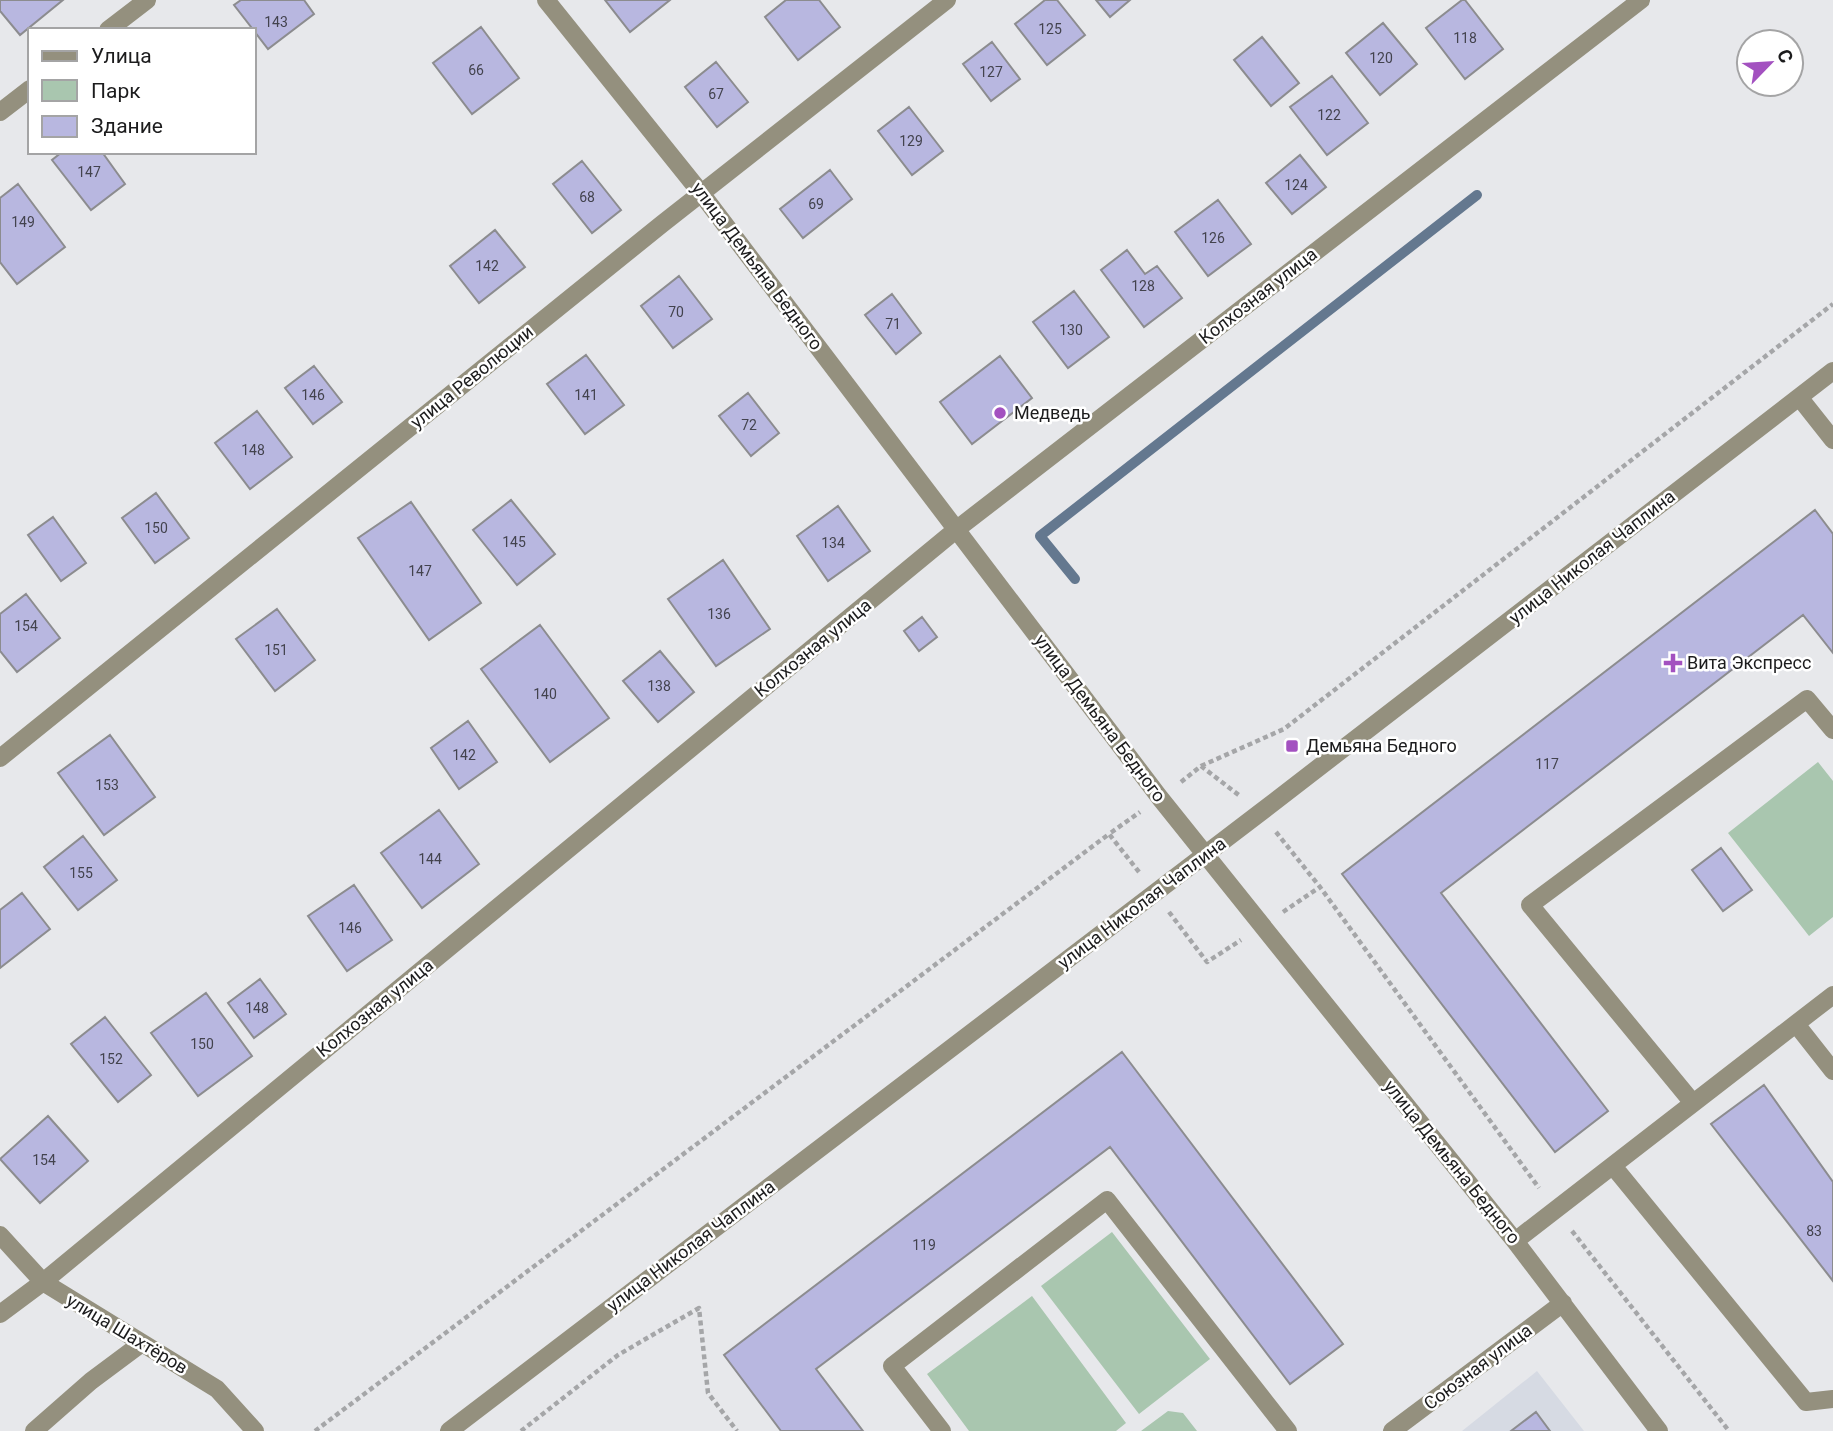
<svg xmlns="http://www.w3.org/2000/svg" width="1833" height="1431" viewBox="0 0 1833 1431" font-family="Roboto,sans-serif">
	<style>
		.built { fill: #d6dae3 }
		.green { fill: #a9c6af }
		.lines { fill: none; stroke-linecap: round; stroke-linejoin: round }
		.stream { stroke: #64788f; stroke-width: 10 }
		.building { fill: #b8b7e0; stroke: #8c8c8f; stroke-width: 2 }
		.path { stroke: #a5a6a8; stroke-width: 4.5; stroke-dasharray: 5 3.5; stroke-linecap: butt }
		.minor { stroke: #94907e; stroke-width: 18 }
		.poi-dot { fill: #a351c0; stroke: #fff; stroke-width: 2.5 }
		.labels { text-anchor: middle; stroke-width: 5; stroke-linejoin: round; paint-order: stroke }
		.number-label { font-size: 14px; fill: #43434e }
		.street-label { font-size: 18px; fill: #1c1c1d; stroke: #fff }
		.poi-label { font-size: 18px; fill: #1c1c1d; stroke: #fff; text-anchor: start }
	</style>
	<rect width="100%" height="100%" fill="#e7e8eb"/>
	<path class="built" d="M 1537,1371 L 1584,1431 L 1462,1431 Z"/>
	<path class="green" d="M 1818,762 L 1833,781 L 1833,917 L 1809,936 L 1728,833 Z
		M 1112,1232 L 1210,1359 L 1139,1414 L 1041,1286 Z
		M 1032,1296 L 1126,1423 L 1116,1431 L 969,1431 L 927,1374 Z
		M 1168,1411 L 1183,1413 L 1197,1431 L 1141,1431 Z"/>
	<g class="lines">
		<path class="stream" d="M 1075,579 L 1040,536 L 1477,195"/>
	</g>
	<path class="building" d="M 0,0 L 63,0 L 20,35 L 0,11 Z
		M 241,0 L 304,0 L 314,14 L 268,49 L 234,5 Z
		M 605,0 L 670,0 L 630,32 Z
		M 786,0 L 819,0 L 840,27 L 798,60 L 765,17 Z
		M 1045,0 L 1057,0 L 1085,35 L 1047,65 L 1015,24 Z
		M 1096,0 L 1130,0 L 1110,17 Z
		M 1462,0 L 1465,0 L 1503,49 L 1465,79 L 1426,28 Z
		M 1383,23 L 1417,64 L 1380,95 L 1346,53 Z
		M 481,27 L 519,78 L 472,114 L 433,63 Z
		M 1262,37 L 1299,83 L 1271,106 L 1234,60 Z
		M 992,42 L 1020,79 L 991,101 L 963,64 Z
		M 716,62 L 748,102 L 717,127 L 685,87 Z
		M 1332,76 L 1368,123 L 1327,155 L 1290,107 Z
		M 909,107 L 943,151 L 912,175 L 878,131 Z
		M 62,152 L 102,152 L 125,184 L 91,210 L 52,160 Z
		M 1300,155 L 1326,187 L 1292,214 L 1266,183 Z
		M 582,161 L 621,210 L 592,233 L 553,184 Z
		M 830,170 L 852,199 L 803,238 L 780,209 Z
		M 18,184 L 65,247 L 17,284 L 0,262 L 0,198 Z
		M 1218,200 L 1251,244 L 1208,276 L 1175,232 Z
		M 495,230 L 525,267 L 479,303 L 450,266 Z
		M 1127,250 L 1145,274 L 1157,266 L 1182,298 L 1144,327 L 1101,270 Z
		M 679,276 L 712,319 L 673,348 L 641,306 Z
		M 1074,291 L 1109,337 L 1068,368 L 1033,322 Z
		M 892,294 L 921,333 L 896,354 L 865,315 Z
		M 586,355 L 624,405 L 585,434 L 547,384 Z
		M 1000,356 L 1032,398 L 972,444 L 940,402 Z
		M 314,366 L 342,402 L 313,424 L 285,388 Z
		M 748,393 L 779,433 L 751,456 L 719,416 Z
		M 257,411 L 292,457 L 250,489 L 215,443 Z
		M 156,493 L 189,538 L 155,563 L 122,518 Z
		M 511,500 L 555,554 L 517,585 L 473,530 Z
		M 411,502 L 481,603 L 429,640 L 358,538 Z
		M 838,506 L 870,551 L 828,581 L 797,536 Z
		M 1815,510 L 1833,534 L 1833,653 L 1803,615 L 1441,893 L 1608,1111 L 1555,1152 L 1342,874 Z
		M 53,517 L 86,563 L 61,581 L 28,535 Z
		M 723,560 L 770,629 L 716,666 L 668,599 Z
		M 26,594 L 60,638 L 17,672 L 0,651 L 0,614 Z
		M 277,609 L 315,660 L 275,691 L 236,639 Z
		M 922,617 L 937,637 L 919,651 L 904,631 Z
		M 540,625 L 609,718 L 550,762 L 481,669 Z
		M 660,651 L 694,692 L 658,722 L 623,681 Z
		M 468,721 L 497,762 L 459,789 L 431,748 Z
		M 110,735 L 155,797 L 104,835 L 58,773 Z
		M 439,810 L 479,864 L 422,908 L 381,853 Z
		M 83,836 L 117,880 L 78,910 L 44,867 Z
		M 1721,848 L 1752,890 L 1723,911 L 1692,870 Z
		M 354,885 L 392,940 L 347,971 L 308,916 Z
		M 22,893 L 50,929 L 0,968 L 0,910 Z
		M 260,979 L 286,1014 L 254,1038 L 228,1003 Z
		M 206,993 L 252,1056 L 198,1096 L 151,1033 Z
		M 105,1017 L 151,1075 L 118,1102 L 71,1044 Z
		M 1122,1052 L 1343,1344 L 1290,1384 L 1110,1147 L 816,1369 L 863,1431 L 781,1431 L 724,1355 Z
		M 1764,1085 L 1833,1182 L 1833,1281 L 1711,1124 Z
		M 48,1116 L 88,1161 L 40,1203 L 0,1159 Z
		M 1536,1412 L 1550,1431 L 1511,1431 Z"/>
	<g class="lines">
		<path class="path" d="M 1201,766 L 1284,729 L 1833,304
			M 1181,782 L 1201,766 L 1240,796
			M 1276,832 L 1320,887 L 1539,1188
			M 1139,872 L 1109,834 L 1140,812
			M 1169,912 L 1207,962 L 1241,940
			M 1283,912 L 1320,887
			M 1572,1231 L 1729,1431
			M 315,1431 L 1109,834
			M 521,1431 L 618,1355 L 699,1308 L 708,1393 L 737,1431"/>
		<path class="minor" d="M 546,0 L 701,193 L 1160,798 L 1515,1241 L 1659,1431
			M 108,30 L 147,0
			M 0,112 L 30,89
			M 1799,397 L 1833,440
			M 0,758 L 662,224 L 947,0
			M 1796,1024 L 1833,1071
			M 1693,1103 L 1530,905 L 1807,699 L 1833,730
			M 1613,1166 L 1806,1402 L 1833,1399
			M 0,1235 L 43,1282 L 217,1389 L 255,1431
			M 1515,1241 L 1833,995
			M 0,1314 L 43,1282 L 957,529 L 1641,0
			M 34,1431 L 91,1381 L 142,1343
			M 449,1431 L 1261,812 L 1833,371
			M 942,1431 L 892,1366 L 1107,1200 L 1288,1431
			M 1392,1431 L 1563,1303"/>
	</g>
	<g class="poi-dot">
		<circle cx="1000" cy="413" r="7"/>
		<path d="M1669.5 652.5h7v7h7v7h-7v7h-7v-7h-7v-7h7z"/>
		<rect x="1285" y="739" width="14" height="14" rx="3.5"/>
	</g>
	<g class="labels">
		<g class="number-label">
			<text x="276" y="27">143</text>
			<text x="1050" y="34">125</text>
			<text x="1465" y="43">118</text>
			<text x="1381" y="63">120</text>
			<text x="476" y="75">66</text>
			<text x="991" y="77">127</text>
			<text x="716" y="99">67</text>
			<text x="1329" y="120">122</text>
			<text x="911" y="146">129</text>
			<text x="89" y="177">147</text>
			<text x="1296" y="190">124</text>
			<text x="587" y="202">68</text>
			<text x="816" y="209">69</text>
			<text x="23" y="227">149</text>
			<text x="1213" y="243">126</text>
			<text x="487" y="271">142</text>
			<text x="1143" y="291">128</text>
			<text x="676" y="317">70</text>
			<text x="893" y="329">71</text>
			<text x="1071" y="335">130</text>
			<text x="313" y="400">146</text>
			<text x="586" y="400">141</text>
			<text x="749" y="430">72</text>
			<text x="253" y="455">148</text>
			<text x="156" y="533">150</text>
			<text x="514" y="547">145</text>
			<text x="833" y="548">134</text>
			<text x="420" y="576">147</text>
			<text x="719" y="619">136</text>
			<text x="26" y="631">154</text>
			<text x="276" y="655">151</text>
			<text x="659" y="691">138</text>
			<text x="545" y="699">140</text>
			<text x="464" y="760">142</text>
			<text x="1547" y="769">117</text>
			<text x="107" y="790">153</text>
			<text x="430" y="864">144</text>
			<text x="81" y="878">155</text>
			<text x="350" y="933">146</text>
			<text x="257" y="1013">148</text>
			<text x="202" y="1049">150</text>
			<text x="111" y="1064">152</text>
			<text x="44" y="1165">154</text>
			<text x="1814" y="1236">83</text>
			<text x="924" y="1250">119</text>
		</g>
		<g class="street-label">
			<text transform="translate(757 266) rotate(53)" y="6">улица Демьяна Бедного</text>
			<text transform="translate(1258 296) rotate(-38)" y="6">Колхозная улица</text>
			<text transform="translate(472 377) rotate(-39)" y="6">улица Революции</text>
			<text transform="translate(1592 557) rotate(-38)" y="6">улица Николая Чаплина</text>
			<text transform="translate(813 648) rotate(-39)" y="6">Колхозная улица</text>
			<text transform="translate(1100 718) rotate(53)" y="6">улица Демьяна Бедного</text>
			<text transform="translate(1142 903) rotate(-37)" y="6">улица Николая Чаплина</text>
			<text transform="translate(375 1008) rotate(-39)" y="6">Колхозная улица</text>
			<text transform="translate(1452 1162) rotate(51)" y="6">улица Демьяна Бедного</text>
			<text transform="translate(691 1246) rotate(-37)" y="6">улица Николая Чаплина</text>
			<text transform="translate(127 1334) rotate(31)" y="6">улица Шахтёров</text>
			<text transform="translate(1478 1367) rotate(-37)" y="6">Союзная улица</text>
		</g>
		<g class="poi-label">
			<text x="1014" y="419">Медведь</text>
			<text x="1687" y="669">Вита Экспресс</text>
			<text x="1306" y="752">Демьяна Бедного</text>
		</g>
	</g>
	<rect x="28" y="28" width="228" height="126" fill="#ffffff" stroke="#a4a4a5" stroke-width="2"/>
	<rect x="42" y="51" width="35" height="10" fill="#94907e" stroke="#a4a4a5" stroke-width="2"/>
	<text x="91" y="63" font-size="21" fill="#1c1c1d">Улица</text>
	<rect x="42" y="80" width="35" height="21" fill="#a9c6af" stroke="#a4a4a5" stroke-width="2"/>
	<text x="91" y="98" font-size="21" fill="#1c1c1d">Парк</text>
	<rect x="42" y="116" width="35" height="21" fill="#b8b7e0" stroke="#a4a4a5" stroke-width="2"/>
	<text x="91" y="133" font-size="21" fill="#1c1c1d">Здание</text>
	<g transform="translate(1770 63) rotate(65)"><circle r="33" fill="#ffffff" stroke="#a4a4a5" stroke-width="2"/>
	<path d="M0-5L12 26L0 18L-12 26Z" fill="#a351c0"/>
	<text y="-10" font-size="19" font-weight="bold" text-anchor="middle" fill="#1c1c1d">С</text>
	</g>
</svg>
